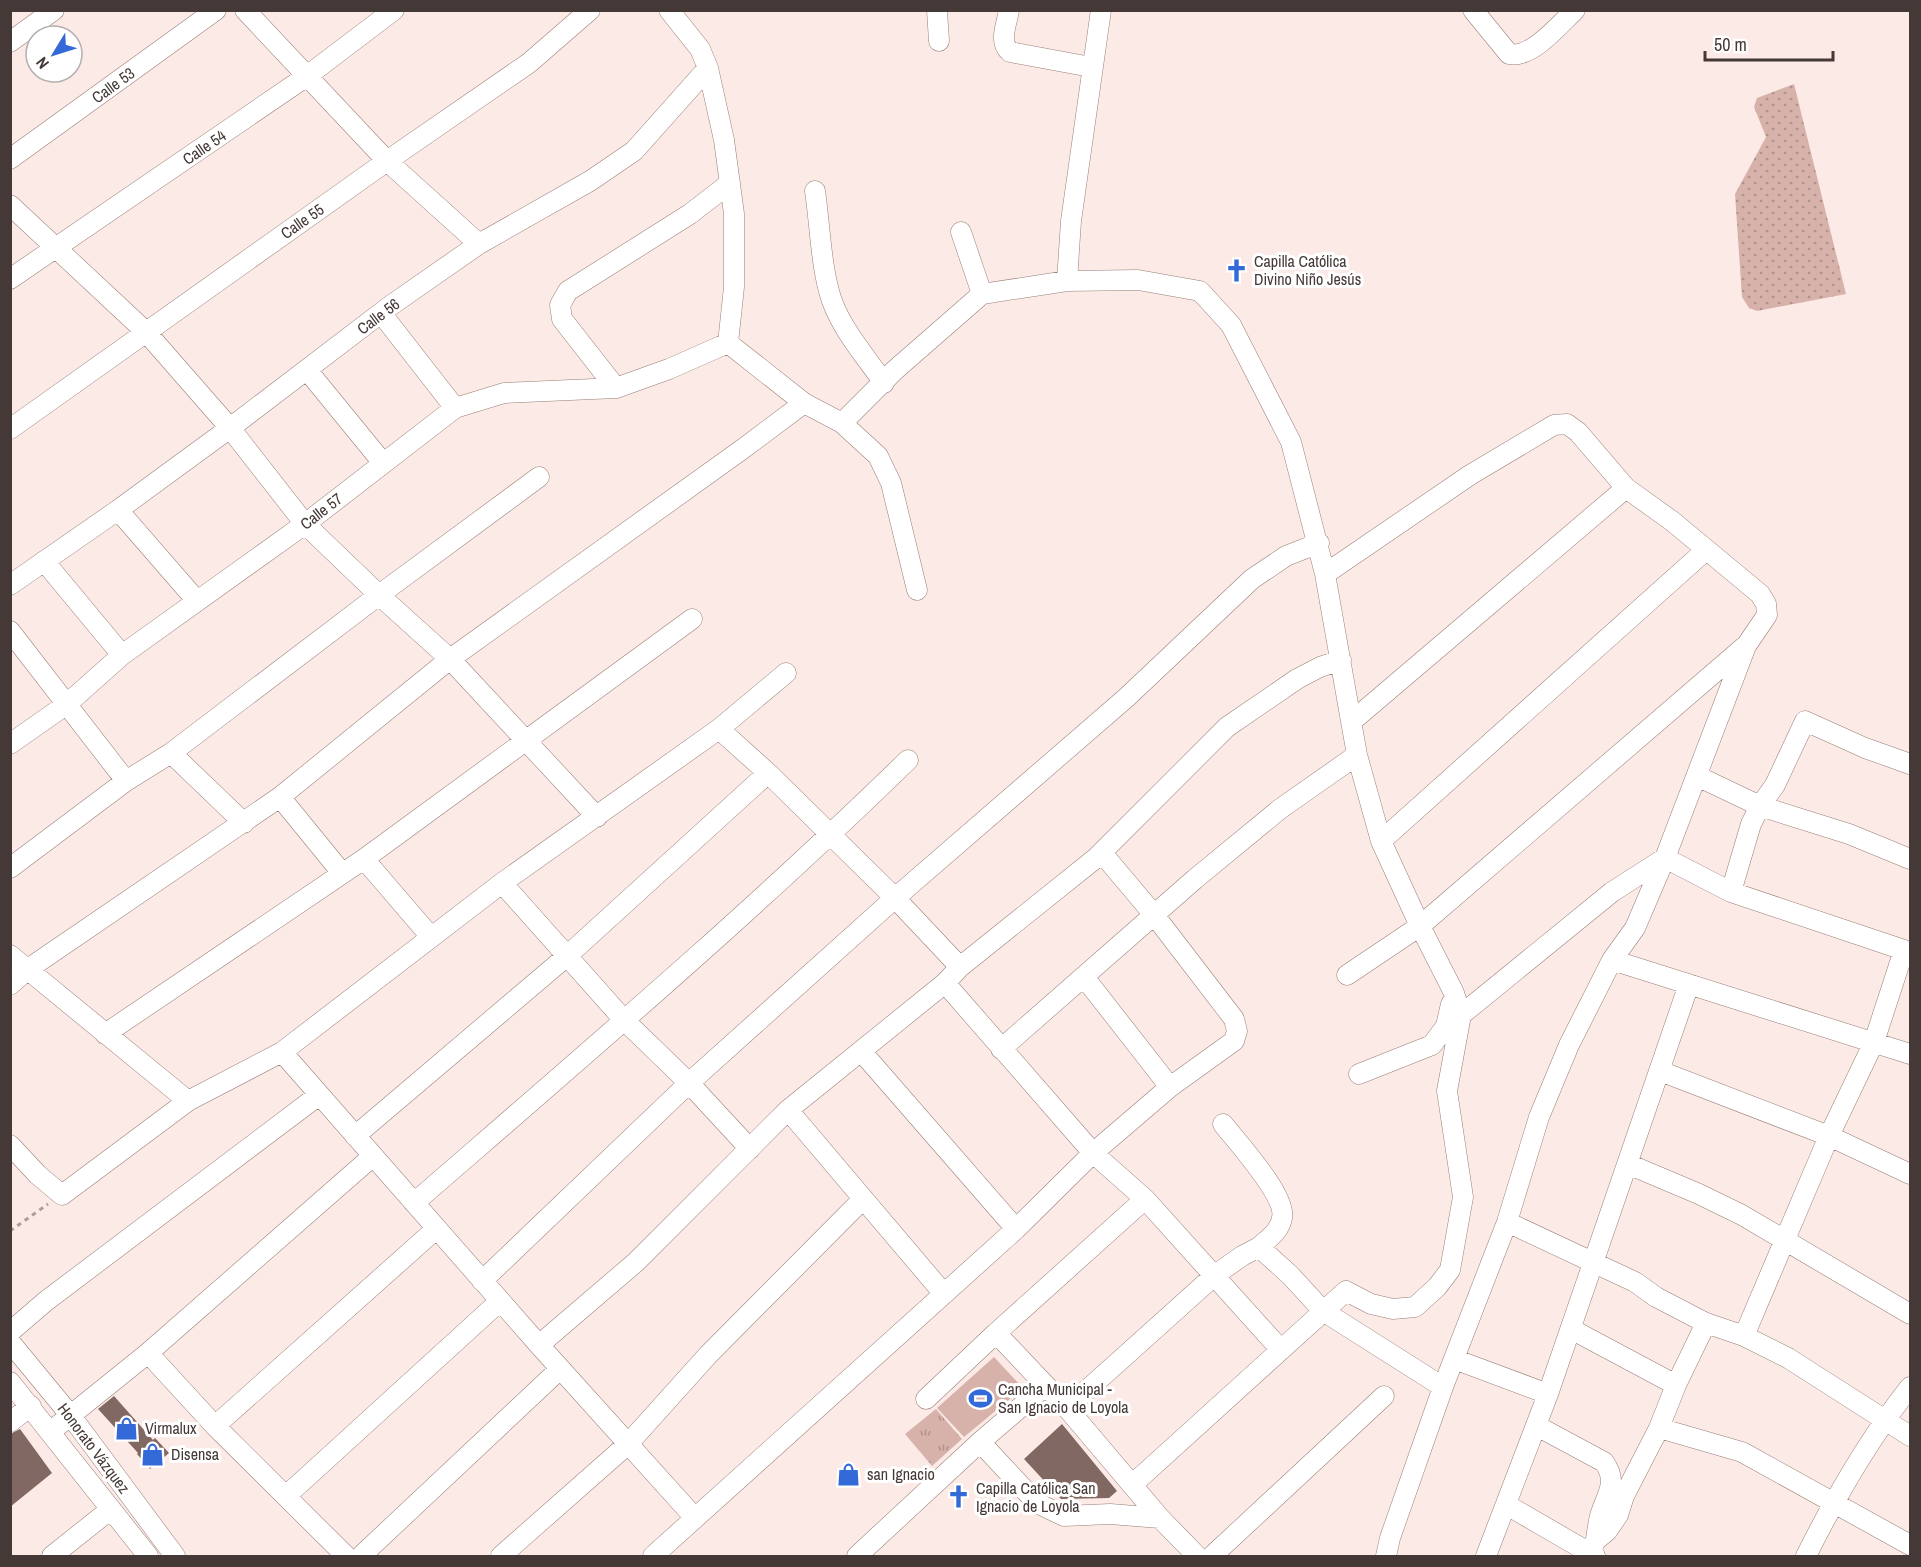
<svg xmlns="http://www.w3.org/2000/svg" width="1921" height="1567" viewBox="0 0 1921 1567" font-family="'Archivo Narrow',sans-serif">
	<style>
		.grass { fill: url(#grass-dots) }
		.park { fill: url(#park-tufts) }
		.pitch { fill: #d6b2aa }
		.building { fill: #816862 }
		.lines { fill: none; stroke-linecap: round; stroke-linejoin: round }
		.minor-casing { stroke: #987e77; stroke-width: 21 }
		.path { stroke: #ac9d99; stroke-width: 3; stroke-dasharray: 4.5 4.5; stroke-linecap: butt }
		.minor { stroke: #fff; stroke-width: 20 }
		.labels { text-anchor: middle; stroke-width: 6; stroke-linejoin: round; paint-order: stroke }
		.street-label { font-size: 16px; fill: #443936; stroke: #fff }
		.poi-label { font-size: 16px; fill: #443936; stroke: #fff; text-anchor: start }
	</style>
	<defs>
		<pattern id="grass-dots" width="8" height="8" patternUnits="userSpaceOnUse" patternTransform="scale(1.5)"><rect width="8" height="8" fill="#d6b2aa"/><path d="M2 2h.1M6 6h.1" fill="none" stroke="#af928b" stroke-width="1.8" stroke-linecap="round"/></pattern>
		<pattern id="park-tufts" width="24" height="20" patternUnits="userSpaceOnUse" patternTransform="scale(1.5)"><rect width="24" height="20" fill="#d6b2aa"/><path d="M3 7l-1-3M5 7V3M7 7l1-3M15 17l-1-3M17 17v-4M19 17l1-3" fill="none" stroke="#af928b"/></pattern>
	</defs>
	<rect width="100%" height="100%" fill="#fceae6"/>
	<path class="grass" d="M 1794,84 L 1846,294 L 1757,311 L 1749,308 L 1742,297 L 1735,194 L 1766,137 L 1754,107 L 1757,98 Z"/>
	<path class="park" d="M 936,1409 L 962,1439 L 932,1466 L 905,1434 Z"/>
	<path class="pitch" d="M 994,1357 L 1023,1388 L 964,1437 L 937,1408 Z"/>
	<path class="building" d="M 114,1396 L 153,1440 L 155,1438 L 169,1453 L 150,1469 L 137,1454 L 138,1453 L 98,1409 Z
		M 1062,1424 L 1117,1491 L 1109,1498 L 1061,1499 L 1024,1459 Z
		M 20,1429 L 52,1473 L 10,1507 L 10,1434 Z"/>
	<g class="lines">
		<defs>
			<path id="minor" d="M 669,10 L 700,49 L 708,68 L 724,140 L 734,214 L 734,287 L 728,343
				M 937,10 L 939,41
				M 1009,10 C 1007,24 998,42 1010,52 L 1091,67
				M 1473,10 L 1509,54 C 1531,59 1559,25 1575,10
				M 10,42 L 54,10
				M 10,159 L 216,10
				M 815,191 C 820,224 821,270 832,301 C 843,331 866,357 884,383
				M 10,205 L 146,332 L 230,428 L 305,524 L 379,595 L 450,659 L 597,817
				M 961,232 L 982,294
				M 479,244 L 590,181 L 634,151 L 708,68
				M 10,279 L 307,76 L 394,10
				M 1067,281 L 1071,221 L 1101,10
				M 381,313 L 455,408
				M 307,370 L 383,463
				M 616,388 L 562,319 L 560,305 L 568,291 L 690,214 L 730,183
				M 842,423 L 878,456 L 891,483 L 917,590
				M 10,429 L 387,161 L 529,63 L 590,10
				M 118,510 L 197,601
				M 44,561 L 122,655
				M 1325,574 L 1470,475 L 1554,425 L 1567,424 L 1578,432 L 1626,488 L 1672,521 L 1760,594 L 1766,604 L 1767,615 L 1746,646 L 1665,858 L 1635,928 L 1612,960 L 1569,1045 L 1539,1117 L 1507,1222 L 1443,1387 L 1390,1538 L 1386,1556
				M 10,585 L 118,510 L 230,428 L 390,306 L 479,244 L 387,161 L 245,10
				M 10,631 L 126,781
				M 1351,722 L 1626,488
				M 719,729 L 786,673
				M 10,744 L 67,704 L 122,655 L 305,524 L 455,408 L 504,393 L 616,388 L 669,369 L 728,343 L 804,403 L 842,423 L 895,370 L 982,294 L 1067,281 L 1138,280 L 1200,291 L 1231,325 L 1291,442 L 1325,574 L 1357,755 L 1381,841 L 1420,926 L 1454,993 L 1461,1015 L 1447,1091 L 1463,1197 L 1450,1270 L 1437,1287 L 1415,1307 L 1393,1309 L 1371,1304 L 1346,1291 L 1133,1484
				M 171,753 L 244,823
				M 1697,776 L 1760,806 L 1849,834 L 1910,859
				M 280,797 L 342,873
				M 1381,841 L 1706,550
				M 1665,858 L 1731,892
				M 364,859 L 431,937
				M 10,868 L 126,781 L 171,753 L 379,595 L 539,477
				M 502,883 L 624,1020 L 689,1083 L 750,1149
				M 10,955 L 188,1101
				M 1612,960 L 1910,1054
				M 1347,975 L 1420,926 L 1744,647
				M 1084,977 L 1170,1087
				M 945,983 L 1093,1153 L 1145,1199 L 1281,1350
				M 10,985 L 28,969 L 280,797 L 450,659 L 744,448 L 804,403
				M 1461,1015 L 1612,892 L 1665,858
				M 105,1034 L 364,859 L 692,619
				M 1001,1049 L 1195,879 L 1280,809 L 1357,755
				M 861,1051 L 1016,1229
				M 282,1052 L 539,1345 L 695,1518
				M 1660,1071 L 1829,1136 L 1910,1174
				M 1359,1074 L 1432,1045 L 1446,1026 L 1451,1004
				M 788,1110 L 944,1294
				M 1223,1124 C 1237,1142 1287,1196 1282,1218 C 1280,1231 1268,1239 1259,1247
				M 355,1136 L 567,956 L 768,773
				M 10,1145 L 38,1175 L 62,1195 L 188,1101 L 282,1052 L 502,883 L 719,729 L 768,773 L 895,898 L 960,967
				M 1628,1164 L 1699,1194 L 1742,1215 L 1910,1314
				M 414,1203 C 581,1058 750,914 908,760
				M 1507,1222 L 1635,1282 L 1656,1297 L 1706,1323 L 1744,1336 L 1788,1358 L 1910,1436
				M 482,1281 L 689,1083 L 895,898 L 1126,698 L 1252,579 L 1286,556 L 1319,543
				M 1571,1329 L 1676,1385
				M 10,1332 L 46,1301 L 319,1095
				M 996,1333 L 1067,1408 L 1160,1518 L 1197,1556
				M 1744,1336 L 1829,1136 L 1874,1042 L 1904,950 L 1731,892 L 1751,824 L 1760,806 L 1775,785 L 1805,721 L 1865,748 L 1910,764
				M 10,1342 L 71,1416 L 175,1556
				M 539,1345 L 636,1262 L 788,1110 L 945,983 L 960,967 L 1096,858 L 1227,727 L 1297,679 L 1320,667 L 1341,660
				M 148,1353 L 215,1426 L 346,1556
				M 1454,1359 L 1548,1394
				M 10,1382 L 148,1556
				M 926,1399 L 996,1333 L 1145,1199
				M 1067,1408 L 1215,1275 L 1242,1256 L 1259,1247 L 1290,1275 L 1323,1311 L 1443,1387
				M 10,1422 L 31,1406
				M 215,1426 L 436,1229
				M 1537,1426 L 1604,1462 C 1619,1483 1606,1495 1600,1516 C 1598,1524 1597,1532 1596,1540
				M 1659,1428 L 1676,1385 L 1706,1323
				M 50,1432 L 148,1353 L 373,1156
				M 980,1442 L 1037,1503 L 1064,1516 L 1110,1514 L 1160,1518
				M 286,1496 L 500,1301
				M 1507,1505 L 1595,1556
				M 52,1556 L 111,1509
				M 361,1556 L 560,1369
				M 501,1556 L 628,1444 L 708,1355 L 863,1199
				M 653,1556 L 1016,1229 L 1093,1153 L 1170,1087 L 1234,1041 L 1237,1031 L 1234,1019 L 1155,916 L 1102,853
				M 857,1556 L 980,1442 L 1044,1387
				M 1212,1556 L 1384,1396
				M 1486,1556 L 1548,1394 L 1689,984
				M 1588,1556 L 1596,1540 L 1607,1531 L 1618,1515 L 1624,1496 L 1659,1428 L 1742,1452 L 1910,1545
				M 1806,1556 C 1836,1496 1868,1440 1910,1387"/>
		</defs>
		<use href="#minor" class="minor-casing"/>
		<path class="path" d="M 10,1231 L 48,1204"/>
		<use href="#minor" class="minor"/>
	</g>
	<defs>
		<symbol id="church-bare" viewBox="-9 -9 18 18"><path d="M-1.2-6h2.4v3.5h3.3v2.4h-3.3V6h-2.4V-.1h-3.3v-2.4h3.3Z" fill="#3469d8" stroke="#fff" stroke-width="2.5" paint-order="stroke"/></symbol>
		<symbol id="stadium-bare" viewBox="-9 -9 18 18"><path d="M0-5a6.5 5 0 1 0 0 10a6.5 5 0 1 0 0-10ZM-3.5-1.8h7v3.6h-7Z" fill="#3469d8" stroke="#fff" stroke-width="2.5" paint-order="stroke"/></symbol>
		<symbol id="shop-bare" viewBox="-9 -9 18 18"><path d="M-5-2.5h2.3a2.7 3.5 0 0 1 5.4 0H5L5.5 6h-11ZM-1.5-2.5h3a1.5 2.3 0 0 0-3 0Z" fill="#3469d8" stroke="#fff" stroke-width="2.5" paint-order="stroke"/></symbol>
	</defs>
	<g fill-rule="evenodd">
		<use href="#church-bare" x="1220" y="254" width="33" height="33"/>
		<use href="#stadium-bare" x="964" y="1382" width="33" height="33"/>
		<use href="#shop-bare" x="110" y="1412" width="33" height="33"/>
		<use href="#shop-bare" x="136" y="1438" width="33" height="33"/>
		<use href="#shop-bare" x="832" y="1458" width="33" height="33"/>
		<use href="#church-bare" x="942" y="1480" width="33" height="33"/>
	</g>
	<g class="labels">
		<g class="street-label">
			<text transform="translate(113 85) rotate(-36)" y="6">Calle 53</text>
			<text transform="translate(204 147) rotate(-34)" y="6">Calle 54</text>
			<text transform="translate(302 221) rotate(-35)" y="6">Calle 55</text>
			<text transform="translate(378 316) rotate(-37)" y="6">Calle 56</text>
			<text transform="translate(321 511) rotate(-38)" y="6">Calle 57</text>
			<text transform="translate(94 1448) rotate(53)" y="6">Honorato Vázquez</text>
		</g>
		<g class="poi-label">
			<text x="1254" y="267">Capilla Católica<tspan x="1254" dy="18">Divino Niño Jesús</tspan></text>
			<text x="998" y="1395">Cancha Municipal -<tspan x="998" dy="18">San Ignacio de Loyola</tspan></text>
			<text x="145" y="1434">Virmalux</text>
			<text x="171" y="1460">Disensa</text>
			<text x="867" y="1480">san Ignacio</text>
			<text x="976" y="1494">Capilla Católica San<tspan x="976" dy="18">Ignacio de Loyola</tspan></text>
		</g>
	</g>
	<rect width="1921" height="1567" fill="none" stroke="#443936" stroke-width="24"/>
	<g transform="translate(54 54) rotate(232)"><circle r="28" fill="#ffffff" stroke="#b4b0af" stroke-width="1.5"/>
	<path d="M0-4.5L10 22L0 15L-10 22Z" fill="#3469d8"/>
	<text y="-9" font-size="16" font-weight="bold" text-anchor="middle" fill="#443936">N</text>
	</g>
	<path d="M1705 51v9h128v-9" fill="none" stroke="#443936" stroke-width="3"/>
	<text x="1714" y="51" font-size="18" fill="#443936" stroke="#ffffff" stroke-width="4.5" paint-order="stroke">50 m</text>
</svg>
